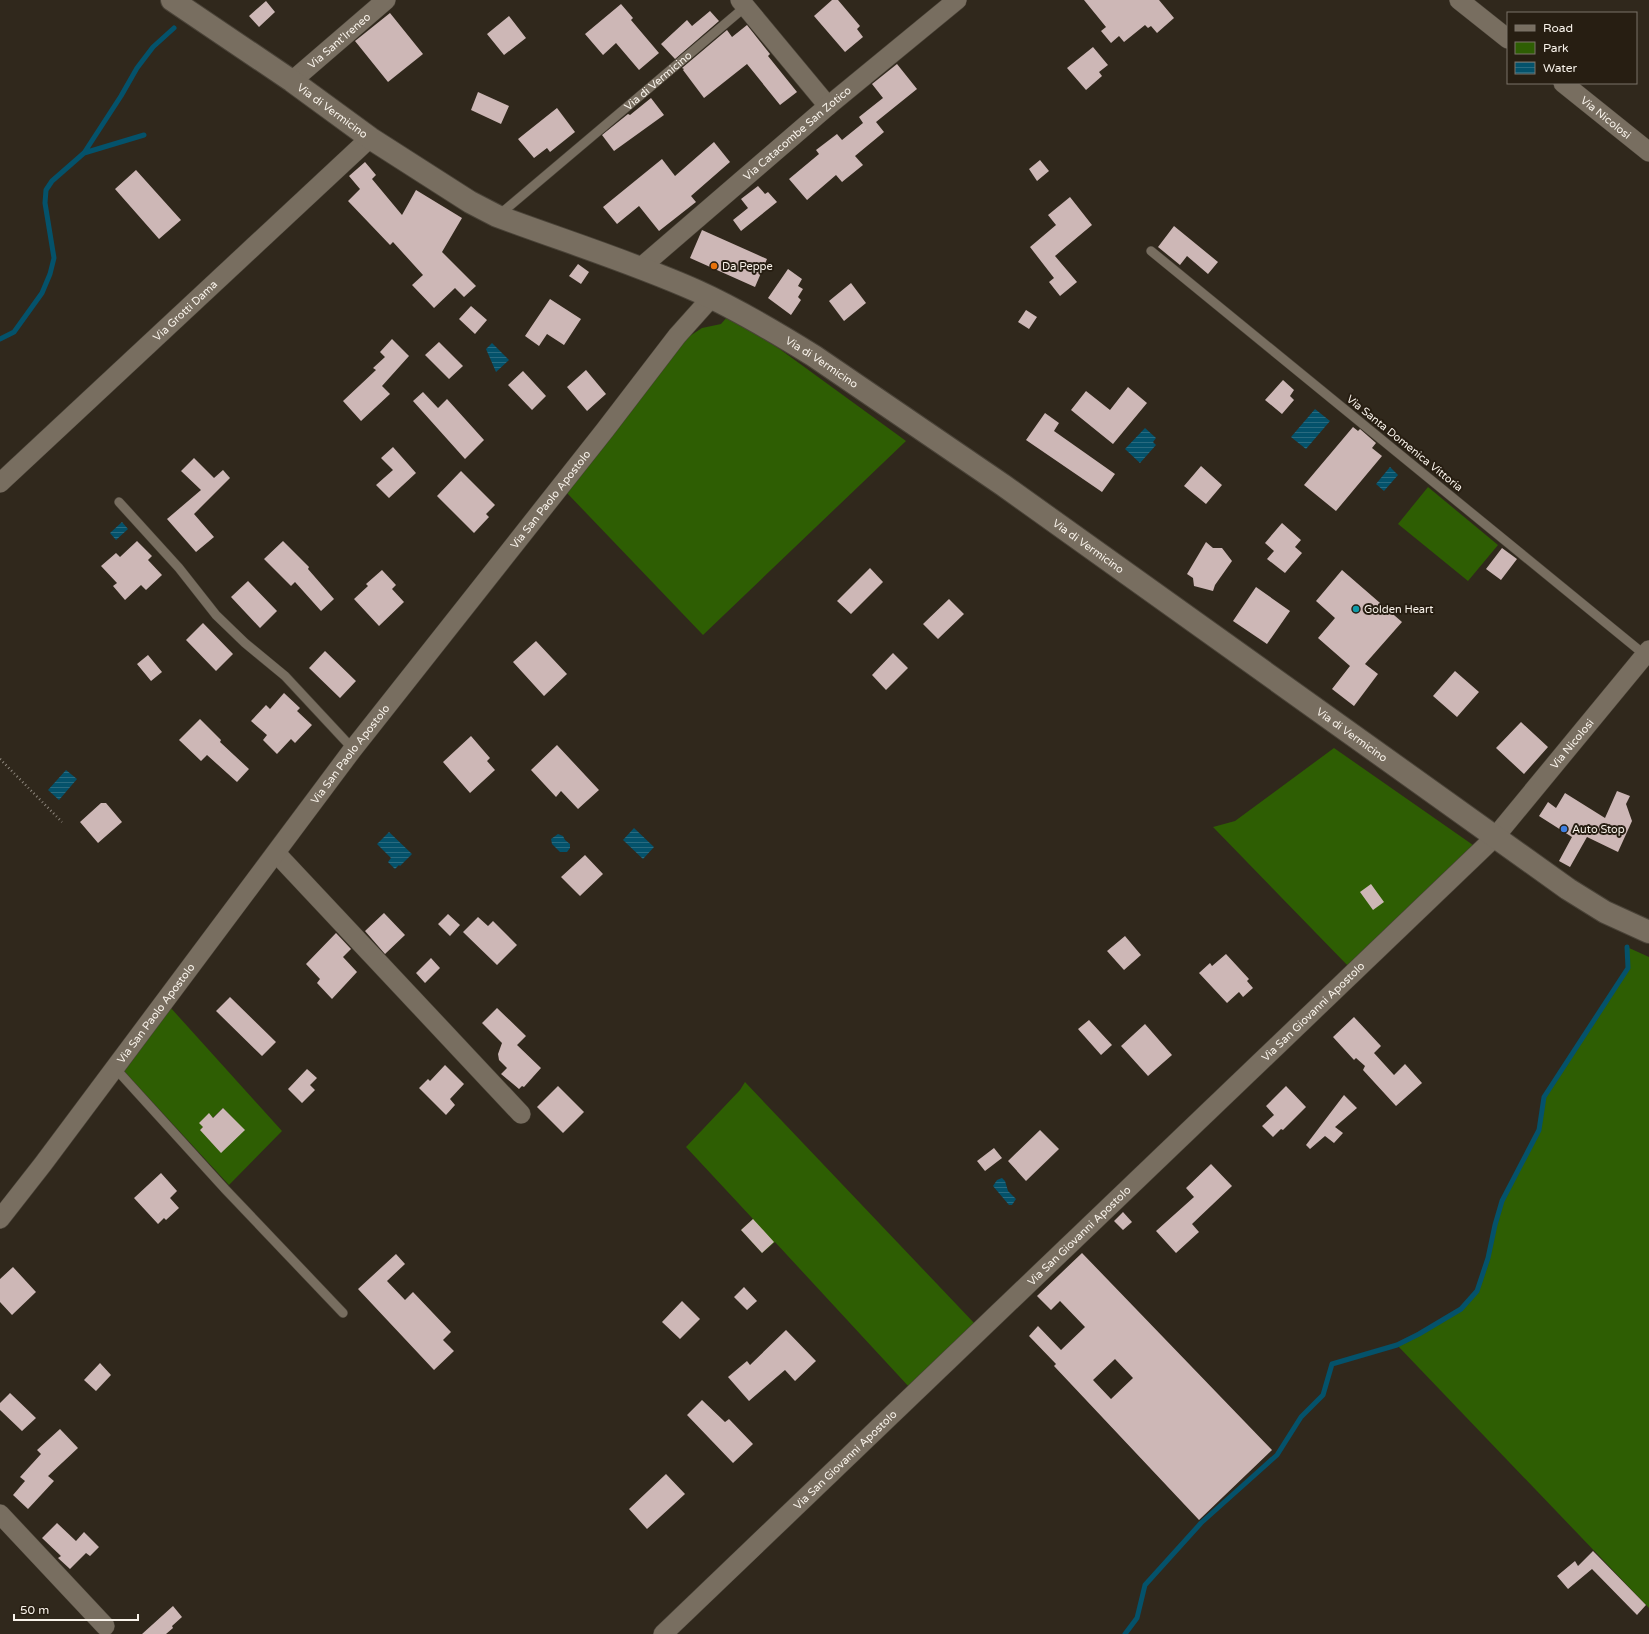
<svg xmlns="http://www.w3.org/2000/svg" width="1649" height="1634" viewBox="0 0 1649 1634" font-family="'Varela Round',sans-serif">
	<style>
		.green { fill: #2e5e03; fill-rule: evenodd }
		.water { fill: url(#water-rules) }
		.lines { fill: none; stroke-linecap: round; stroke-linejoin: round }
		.stream { stroke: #04526b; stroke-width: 5 }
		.building { fill: #cdb7b6; fill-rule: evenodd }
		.lane-casing { stroke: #4a4338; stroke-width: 10 }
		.street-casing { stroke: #4a4338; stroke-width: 20 }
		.secondary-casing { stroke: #4a4338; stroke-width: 24 }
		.path { stroke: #90897f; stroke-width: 2.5; stroke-dasharray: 1 3; stroke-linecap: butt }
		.lane { stroke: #786e60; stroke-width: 9 }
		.street { stroke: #786e60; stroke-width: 19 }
		.secondary { stroke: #786e60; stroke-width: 22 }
		.food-dot { fill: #e8710a; stroke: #271e12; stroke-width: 1.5 }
		.culture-dot { fill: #0f9aa8; stroke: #271e12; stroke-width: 1.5 }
		.shop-dot { fill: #3f7fe0; stroke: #271e12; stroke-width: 1.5 }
		.labels { text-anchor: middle; stroke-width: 4; stroke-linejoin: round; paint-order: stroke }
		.street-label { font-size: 11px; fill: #f9f3eb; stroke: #271e12 }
		.poi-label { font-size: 11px; fill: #f9f3eb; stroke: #271e12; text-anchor: start }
	</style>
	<defs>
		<pattern id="water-rules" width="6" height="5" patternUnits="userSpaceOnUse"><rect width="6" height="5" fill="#04526b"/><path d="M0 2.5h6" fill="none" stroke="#296b80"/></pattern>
	</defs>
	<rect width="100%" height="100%" fill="#30281c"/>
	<path class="green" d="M 728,316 L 781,350 L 906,441 L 703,635 L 566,492 L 679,343 L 702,328 L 721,324 Z
		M 1428,487 L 1498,545 L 1468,581 L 1398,524 Z
		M 1334,748 L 1473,845 L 1350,968 L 1213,827 L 1235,821 Z
		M 1627,947 L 1649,957 L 1649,1608 L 1397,1345 L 1441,1322 L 1461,1309 L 1477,1291 L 1488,1258 L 1495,1225 L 1502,1201 L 1539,1130 L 1544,1097 L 1628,968 Z
		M 170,1007 L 282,1131 L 229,1185 L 122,1069 ZM 223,1108 L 244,1130 L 200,1130 Z
		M 745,1082 L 976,1325 L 910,1388 L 775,1242 L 762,1253 L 741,1230 L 753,1219 L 686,1147 L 740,1090 Z"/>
	<path class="water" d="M 492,343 L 509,360 L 496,372 L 486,349 Z
		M 1315,409 L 1330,421 L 1306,449 L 1291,437 Z
		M 1145,428 L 1156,438 L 1153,442 L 1156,445 L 1140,463 L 1125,449 Z
		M 1390,467 L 1398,475 L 1384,491 L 1376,484 Z
		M 122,522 L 128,529 L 116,540 L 110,533 Z
		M 66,770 L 77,779 L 59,800 L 48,790 Z
		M 634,828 L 654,847 L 643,859 L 623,840 Z
		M 389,832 L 412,854 L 400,866 L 399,865 L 395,869 L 388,862 L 391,858 L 377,844 Z
		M 558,834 L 563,836 L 565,840 L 570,844 L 570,848 L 567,852 L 560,852 L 552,844 L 551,839 Z
		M 1002,1178 L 1005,1181 L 1008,1191 L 1016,1199 L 1012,1205 L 1009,1205 L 993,1186 L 997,1180 Z"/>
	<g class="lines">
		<path class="stream" d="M 84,153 L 144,135
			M 0,339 L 14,332 L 42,293 L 50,274 L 54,258 L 45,203 L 46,190 L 52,181 L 84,153 L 121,96 L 137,68 L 153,47 L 174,28
			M 1125,1634 L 1137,1618 L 1145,1585 L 1201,1523 L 1277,1455 L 1301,1417 L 1323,1395 L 1332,1364 L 1397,1345 L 1419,1334 L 1461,1309 L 1477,1291 L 1488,1258 L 1495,1225 L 1502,1201 L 1539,1130 L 1544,1097 L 1628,968 L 1627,947"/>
	</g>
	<path class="building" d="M 832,0 L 838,0 L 860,26 L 857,29 L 863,37 L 845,52 L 814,16 Z
		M 1084,0 L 1159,0 L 1174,18 L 1157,33 L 1151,26 L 1148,28 L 1145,25 L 1124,42 L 1119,36 L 1111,43 L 1101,31 L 1106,27 Z
		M 266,1 L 275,12 L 259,27 L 249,16 Z
		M 621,4 L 633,18 L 631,20 L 659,53 L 639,70 L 616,43 L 603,55 L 585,34 Z
		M 710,11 L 719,21 L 675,59 L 661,44 L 687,20 L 692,26 Z
		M 390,13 L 423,54 L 388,82 L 355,41 Z
		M 509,16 L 526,38 L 504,55 L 487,34 Z
		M 747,25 L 770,54 L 768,56 L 797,92 L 780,105 L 747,64 L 704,98 L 683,70 L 684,69 L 682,68 L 727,30 L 732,37 Z
		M 1093,47 L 1108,65 L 1099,72 L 1102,76 L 1086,90 L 1067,68 Z
		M 897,64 L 917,89 L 876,122 L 884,132 L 855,156 L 863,165 L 842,182 L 836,175 L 807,200 L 789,179 L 819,154 L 816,150 L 837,134 L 842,140 L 863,123 L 859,117 L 883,98 L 872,84 Z
		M 478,92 L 509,106 L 501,124 L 471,110 Z
		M 651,98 L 664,115 L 614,151 L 602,135 L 628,114 L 630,115 Z
		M 557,108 L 575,132 L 550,152 L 547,148 L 534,158 L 518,139 Z
		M 714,142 L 730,162 L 691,196 L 696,202 L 659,231 L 639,206 L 617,224 L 603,207 L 662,159 L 675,176 Z
		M 1040,160 L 1049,171 L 1037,181 L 1029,169 Z
		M 365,162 L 376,175 L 372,179 L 402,215 L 416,190 L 462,218 L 442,252 L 476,286 L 464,297 L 455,288 L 434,308 L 412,285 L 423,275 L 393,242 L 390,245 L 348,201 L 360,189 L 349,176 Z
		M 136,170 L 181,220 L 159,239 L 115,189 Z
		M 758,186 L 765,194 L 768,192 L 777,202 L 741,231 L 733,220 L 748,208 L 741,199 Z
		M 1070,197 L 1092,225 L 1055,256 L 1077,282 L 1060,296 L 1049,282 L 1054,278 L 1030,247 L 1056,225 L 1048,215 Z
		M 1174,226 L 1218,262 L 1208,274 L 1187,256 L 1180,265 L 1158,247 Z
		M 702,230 L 767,259 L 755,287 L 690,258 Z
		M 578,264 L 589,272 L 581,284 L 569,276 Z
		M 788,269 L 802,279 L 798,286 L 803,289 L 798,297 L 801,300 L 791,315 L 768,298 Z
		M 851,283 L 866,303 L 844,321 L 829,301 Z
		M 550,299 L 581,319 L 564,345 L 547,334 L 539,346 L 525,336 Z
		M 471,306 L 487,320 L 475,334 L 459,319 Z
		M 1026,310 L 1037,317 L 1029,329 L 1018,322 Z
		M 392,339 L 409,356 L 382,386 L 390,394 L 361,421 L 343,401 L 376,370 L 373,368 L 385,357 L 380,352 Z
		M 439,342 L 463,366 L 449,379 L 425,355 Z
		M 586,370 L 606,394 L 587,411 L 567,387 Z
		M 523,371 L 546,396 L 532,410 L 508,385 Z
		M 1283,380 L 1294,390 L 1290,396 L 1294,400 L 1282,414 L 1265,400 Z
		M 1128,387 L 1147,403 L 1113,444 L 1071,410 L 1086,391 L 1110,410 Z
		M 423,392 L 438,408 L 447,399 L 484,440 L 465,459 L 413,401 Z
		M 1045,413 L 1059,423 L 1054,431 L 1115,474 L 1102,492 L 1026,440 Z
		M 1353,427 L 1358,431 L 1360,429 L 1376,443 L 1372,448 L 1382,456 L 1336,511 L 1304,485 Z
		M 393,447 L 416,473 L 389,498 L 376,485 L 393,470 L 381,458 Z
		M 194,458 L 214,478 L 223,470 L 230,478 L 194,514 L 214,537 L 196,552 L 167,519 L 201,490 L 181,471 Z
		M 1201,466 L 1222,485 L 1206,504 L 1184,486 Z
		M 461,471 L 495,505 L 486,514 L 489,517 L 474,533 L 437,496 Z
		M 1282,523 L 1301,540 L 1295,547 L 1302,553 L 1285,573 L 1267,559 L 1274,551 L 1265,543 Z
		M 137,541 L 152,556 L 148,560 L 162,575 L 146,590 L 141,585 L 125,600 L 113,586 L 117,583 L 101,566 L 116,553 L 120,557 Z
		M 283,541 L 309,567 L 308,569 L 334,599 L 321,611 L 295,582 L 291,586 L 264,559 Z
		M 1206,542 L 1213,548 L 1222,548 L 1232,561 L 1215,585 L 1213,591 L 1194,586 L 1193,578 L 1187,574 Z
		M 1502,548 L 1517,559 L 1501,580 L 1486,569 Z
		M 870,568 L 883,582 L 851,614 L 837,601 Z
		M 382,570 L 396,585 L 392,589 L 404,602 L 379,626 L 354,599 L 368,586 L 366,584 Z
		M 1342,570 L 1402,622 L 1365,664 L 1378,674 L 1354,706 L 1332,689 L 1350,666 L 1318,638 L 1335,618 L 1316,601 Z
		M 248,581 L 277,611 L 260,628 L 231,597 Z
		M 1256,587 L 1290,611 L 1267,644 L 1233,621 Z
		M 949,599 L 964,614 L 938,639 L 923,624 Z
		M 203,623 L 233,654 L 216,671 L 186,640 Z
		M 536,641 L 567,674 L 544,696 L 513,662 Z
		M 325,651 L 356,681 L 340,698 L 309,668 Z
		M 893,653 L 908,668 L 886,690 L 872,675 Z
		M 148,655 L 162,672 L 151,681 L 137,664 Z
		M 1455,671 L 1479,692 L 1457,717 L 1433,696 Z
		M 284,693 L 300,708 L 297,711 L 312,725 L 295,743 L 291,739 L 277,754 L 263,740 L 267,735 L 251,721 L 266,705 L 270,709 Z
		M 200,719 L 221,740 L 220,742 L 249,769 L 237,782 L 207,755 L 201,761 L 179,740 Z
		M 1521,722 L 1548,747 L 1524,774 L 1496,748 Z
		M 471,736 L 490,758 L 487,761 L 495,770 L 470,793 L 443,762 Z
		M 557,745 L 599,790 L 578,809 L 561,791 L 556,797 L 531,770 Z
		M 1617,791 L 1630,796 L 1626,804 L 1632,821 L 1618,852 L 1587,837 L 1570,867 L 1559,861 L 1572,837 L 1539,816 L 1548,802 L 1556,808 L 1565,793 L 1605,818 Z
		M 101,803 L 106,803 L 122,822 L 98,843 L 80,822 Z
		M 585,855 L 603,874 L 580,896 L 561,877 Z
		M 1371,884 L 1384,902 L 1373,910 L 1360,892 Z
		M 384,913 L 405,935 L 385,954 L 365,931 Z
		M 448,914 L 460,925 L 450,936 L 438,924 Z
		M 478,917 L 488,926 L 493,921 L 517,945 L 497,965 L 463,932 Z
		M 336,933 L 351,949 L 343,957 L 357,972 L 332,999 L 317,983 L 320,979 L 306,964 Z
		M 1125,936 L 1141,955 L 1124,970 L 1107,951 Z
		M 1226,954 L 1249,979 L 1247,981 L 1253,988 L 1243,997 L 1239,992 L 1227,1003 L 1199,973 L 1210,963 L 1212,966 Z
		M 431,958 L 440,968 L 425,983 L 416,973 Z
		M 230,997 L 276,1042 L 262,1056 L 216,1011 Z
		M 497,1008 L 526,1036 L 517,1045 L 541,1068 L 524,1087 L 522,1086 L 519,1089 L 501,1074 L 507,1068 L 499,1060 L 498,1054 L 502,1043 L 482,1023 Z
		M 1354,1017 L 1381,1046 L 1374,1053 L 1394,1075 L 1405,1064 L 1422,1083 L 1396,1106 L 1363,1070 L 1365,1066 L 1356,1058 L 1354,1060 L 1333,1037 Z
		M 1089,1020 L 1112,1045 L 1101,1055 L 1078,1029 Z
		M 1145,1024 L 1172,1055 L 1148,1076 L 1121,1046 Z
		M 445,1065 L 464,1084 L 450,1099 L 455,1105 L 446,1115 L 419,1088 L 428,1079 L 430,1081 Z
		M 307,1069 L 317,1078 L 310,1085 L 315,1090 L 302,1103 L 288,1089 Z
		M 558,1086 L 584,1112 L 563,1133 L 537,1107 Z
		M 1286,1086 L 1306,1107 L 1283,1130 L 1281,1129 L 1273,1137 L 1262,1126 L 1274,1115 L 1266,1106 Z
		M 1344,1095 L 1357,1108 L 1335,1127 L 1343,1133 L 1334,1143 L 1325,1136 L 1310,1149 L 1306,1145 Z
		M 223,1108 L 245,1130 L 221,1153 L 200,1130 L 203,1127 L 199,1123 L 209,1113 L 213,1118 Z
		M 1040,1130 L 1059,1149 L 1026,1181 L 1008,1161 Z
		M 994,1148 L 1002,1158 L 985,1171 L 977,1161 Z
		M 1211,1164 L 1232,1186 L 1192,1224 L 1199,1232 L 1176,1253 L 1156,1231 L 1194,1197 L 1186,1188 Z
		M 161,1173 L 177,1191 L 170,1198 L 179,1208 L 166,1220 L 164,1218 L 158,1224 L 134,1198 Z
		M 1123,1212 L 1132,1222 L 1123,1230 L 1114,1221 Z
		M 753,1219 L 774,1242 L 762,1253 L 741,1230 Z
		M 1082,1253 L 1272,1450 L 1199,1520 L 1054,1366 L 1056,1364 L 1029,1336 L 1038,1326 L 1061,1350 L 1085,1327 L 1060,1301 L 1051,1310 L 1037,1296 ZM 1115,1359 L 1133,1378 L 1111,1399 L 1093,1380 Z
		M 396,1254 L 405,1264 L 387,1281 L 405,1300 L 413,1292 L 451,1332 L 443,1340 L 454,1351 L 434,1370 L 358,1289 Z
		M 13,1267 L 36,1292 L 12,1315 L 0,1302 L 0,1279 Z
		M 744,1287 L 757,1301 L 747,1310 L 734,1297 Z
		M 682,1301 L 700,1319 L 680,1339 L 662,1322 Z
		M 786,1330 L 816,1361 L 795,1381 L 785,1370 L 749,1401 L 728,1377 L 747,1361 L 750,1365 Z
		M 100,1363 L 111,1375 L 96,1391 L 84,1380 Z
		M 10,1393 L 36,1418 L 22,1431 L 0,1410 L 0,1403 Z
		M 702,1400 L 725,1422 L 729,1419 L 753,1444 L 733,1463 L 687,1415 Z
		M 60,1429 L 78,1448 L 48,1476 L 54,1481 L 28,1509 L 13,1495 L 25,1481 L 20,1477 L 41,1454 L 37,1450 Z
		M 666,1474 L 685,1494 L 647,1529 L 629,1509 Z
		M 57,1523 L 76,1541 L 84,1532 L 99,1547 L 90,1556 L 86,1553 L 70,1569 L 58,1558 L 61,1556 L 42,1538 Z
		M 1593,1551 L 1646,1605 L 1637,1615 L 1592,1569 L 1568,1589 L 1557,1576 L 1575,1561 L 1578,1566 Z
		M 173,1606 L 182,1617 L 172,1626 L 173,1628 L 166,1634 L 142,1634 Z"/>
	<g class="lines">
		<defs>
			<g id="lane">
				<path id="s1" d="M 499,215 L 745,7"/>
				<path d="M 1151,251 L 1645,655"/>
				<path d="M 119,502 L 179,568 L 216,615 L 245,643 L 285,676 L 353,749"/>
				<path d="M 115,1068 L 225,1189 L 343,1313"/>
			</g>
			<g id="street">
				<path d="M 740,0 L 828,106"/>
				<path d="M 1459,0 L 1508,39"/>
				<path id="s2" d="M 292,81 L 386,0"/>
				<path id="s3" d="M 1563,83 L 1649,152"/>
				<path id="s4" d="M 640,268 L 828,106 L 957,0"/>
				<path id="s5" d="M 0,483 L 370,138"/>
				<path d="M 276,853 L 521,1114"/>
				<path id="s6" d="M 0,1219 L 43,1164 L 353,749 L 605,430 L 677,336 L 711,298"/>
				<path d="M 0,1514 L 105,1626"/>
				<path id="s7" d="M 663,1634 L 1495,837 L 1649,650"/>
			</g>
			<g id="secondary">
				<path id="s8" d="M 172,0 L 292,81 L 370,138 L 470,202 L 497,216 C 564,241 632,262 697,291 C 737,309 777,333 814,356 L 1003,485 L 1568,889 L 1605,912 L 1649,932"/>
			</g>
		</defs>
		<use href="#lane" class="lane-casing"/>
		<use href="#street" class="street-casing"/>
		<use href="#secondary" class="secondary-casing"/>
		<path class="path" d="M 0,759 L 62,822"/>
		<use href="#lane" class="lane"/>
		<use href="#street" class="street"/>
		<use href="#secondary" class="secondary"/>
	</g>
	<circle class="food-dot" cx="714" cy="266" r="4"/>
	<circle class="culture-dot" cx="1356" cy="609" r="4"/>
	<circle class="shop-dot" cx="1564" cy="829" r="4"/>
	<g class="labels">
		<g class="street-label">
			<text dy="4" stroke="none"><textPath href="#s2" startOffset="62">Via Sant'Ireneo</textPath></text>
			<text dy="4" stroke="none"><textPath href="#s1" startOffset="208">Via di Vermicino</textPath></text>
			<text dy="4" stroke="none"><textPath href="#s8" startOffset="195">Via di Vermicino</textPath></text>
			<text dy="4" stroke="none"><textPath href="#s3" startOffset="55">Via Nicolosi</textPath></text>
			<text dy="4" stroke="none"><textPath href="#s4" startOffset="207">Via Catacombe San Zotico</textPath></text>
			<text dy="4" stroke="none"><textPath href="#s5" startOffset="253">Via Grotti Dama</textPath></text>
			<text dy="4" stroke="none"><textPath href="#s8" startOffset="748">Via di Vermicino</textPath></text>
			<text transform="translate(1405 443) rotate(39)" y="4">Via Santa Domenica Vittoria</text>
			<text dy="4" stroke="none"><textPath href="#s6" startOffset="906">Via San Paolo Apostolo</textPath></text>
			<text dy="4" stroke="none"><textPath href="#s8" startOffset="1072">Via di Vermicino</textPath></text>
			<text dy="4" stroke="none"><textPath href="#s8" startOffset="1396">Via di Vermicino</textPath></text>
			<text dy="4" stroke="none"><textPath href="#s7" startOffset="1273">Via Nicolosi</textPath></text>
			<text dy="4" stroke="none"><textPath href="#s6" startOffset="582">Via San Paolo Apostolo</textPath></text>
			<text dy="4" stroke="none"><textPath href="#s7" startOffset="900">Via San Giovanni Apostolo</textPath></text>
			<text dy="4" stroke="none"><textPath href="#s6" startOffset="258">Via San Paolo Apostolo</textPath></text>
			<text dy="4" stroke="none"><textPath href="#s7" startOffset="576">Via San Giovanni Apostolo</textPath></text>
			<text dy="4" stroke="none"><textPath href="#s7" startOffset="252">Via San Giovanni Apostolo</textPath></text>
		</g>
		<g class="poi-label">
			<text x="722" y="270">Da Peppe</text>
			<text x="1364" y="613">Golden Heart</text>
			<text x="1572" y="833">Auto Stop</text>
		</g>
	</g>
	<rect x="1507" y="12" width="130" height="72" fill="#271e12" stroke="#7b7369"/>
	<rect x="1515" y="25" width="20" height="6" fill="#786e60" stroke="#7b7369"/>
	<text x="1543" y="32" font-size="12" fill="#f9f3eb">Road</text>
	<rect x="1515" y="42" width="20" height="12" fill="#2e5e03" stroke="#7b7369"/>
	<text x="1543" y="52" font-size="12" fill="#f9f3eb">Park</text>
	<rect x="1515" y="62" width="20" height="12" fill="url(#water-rules)" stroke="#7b7369"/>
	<text x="1543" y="72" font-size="12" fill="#f9f3eb">Water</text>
	<path d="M14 1614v6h124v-6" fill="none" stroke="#f9f3eb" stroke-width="2"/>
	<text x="20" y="1614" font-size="12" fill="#f9f3eb" stroke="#271e12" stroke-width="3" paint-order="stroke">50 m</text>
</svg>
